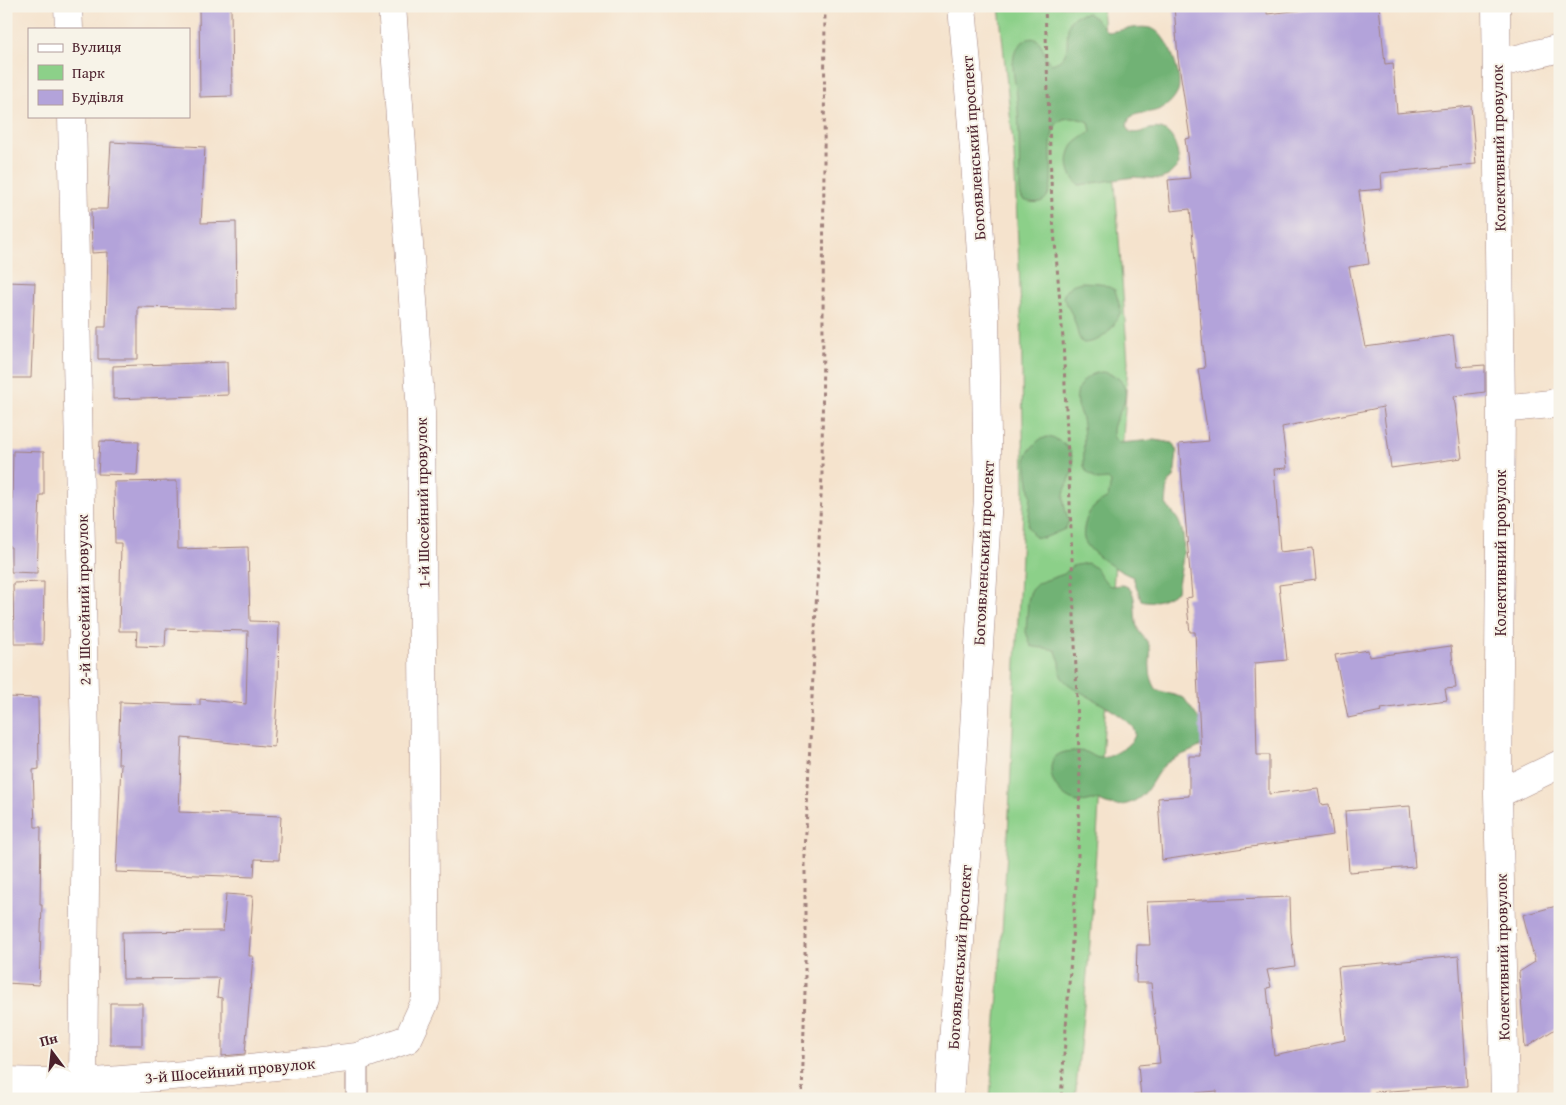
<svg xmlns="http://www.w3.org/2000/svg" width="1566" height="1105" viewBox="0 0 1566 1105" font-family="'Gentium Book Plus',serif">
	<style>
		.green { fill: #8cd089; stroke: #6b785a }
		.forest { fill: #71b275; stroke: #5e6850 }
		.building { fill: #b3a3da }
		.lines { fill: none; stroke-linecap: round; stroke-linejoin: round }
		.lane-casing { stroke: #a0817c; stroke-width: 23 }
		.street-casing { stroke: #a0817c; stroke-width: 29 }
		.secondary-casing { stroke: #a0817c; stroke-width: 29 }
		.path { stroke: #a0817c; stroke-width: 3; stroke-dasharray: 4 4; stroke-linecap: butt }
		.lane { stroke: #fff; stroke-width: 21 }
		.street { stroke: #fff; stroke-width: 28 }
		.secondary { stroke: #fff; stroke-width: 28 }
		.labels { text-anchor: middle; stroke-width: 4; stroke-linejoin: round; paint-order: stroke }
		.street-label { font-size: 16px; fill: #4a1f2b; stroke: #f7f3e8 }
	</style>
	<rect width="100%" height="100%" fill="#f7f3e8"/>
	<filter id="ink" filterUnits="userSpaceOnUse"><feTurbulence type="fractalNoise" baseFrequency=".02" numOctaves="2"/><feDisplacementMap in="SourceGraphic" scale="10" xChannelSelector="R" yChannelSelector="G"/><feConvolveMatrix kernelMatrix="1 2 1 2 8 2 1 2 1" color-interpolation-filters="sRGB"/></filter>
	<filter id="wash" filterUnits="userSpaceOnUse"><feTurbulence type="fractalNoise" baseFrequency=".0096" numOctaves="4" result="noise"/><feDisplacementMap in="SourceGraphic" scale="20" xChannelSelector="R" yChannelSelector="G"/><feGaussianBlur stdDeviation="1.12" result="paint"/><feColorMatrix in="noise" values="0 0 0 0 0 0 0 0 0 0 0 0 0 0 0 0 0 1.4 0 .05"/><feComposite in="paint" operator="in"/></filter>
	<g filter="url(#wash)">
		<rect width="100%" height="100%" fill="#f5e3cd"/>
		<path class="green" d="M 999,6 L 1102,6 L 1128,362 L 1090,943 L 1075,1099 L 990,1099 L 999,980 L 1008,835 L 1024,489 L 1021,312 L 1014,153 Z"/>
		<path class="forest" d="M 1088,13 C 1096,18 1101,26 1108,32 C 1120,31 1142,24 1153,29 C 1168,35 1185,79 1177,93 C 1162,120 1137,108 1129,119 C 1128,121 1128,124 1127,126 L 1130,132 C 1139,134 1142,131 1150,129 C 1173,124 1178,149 1179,165 L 1168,176 L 1160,179 L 1134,177 L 1079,185 C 1068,176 1065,160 1072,147 C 1075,141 1086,136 1091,131 L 1089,122 C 1014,94 1085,222 1023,200 L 1020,194 C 1019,162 1020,129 1017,98 C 1016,84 1011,70 1014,56 C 1015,48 1026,35 1036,39 C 1044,43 1043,57 1051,64 C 1078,58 1060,30 1073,18 C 1077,14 1083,14 1088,13 Z
			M 1082,282 L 1100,283 L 1115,290 L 1121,311 C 1113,329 1104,342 1083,343 C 1076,336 1078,329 1074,320 C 1072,312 1066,305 1063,297 C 1067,286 1072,284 1082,282 Z
			M 1102,372 C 1109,373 1115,375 1120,380 C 1136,399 1112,415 1113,433 C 1113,438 1116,440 1119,443 L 1154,440 L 1173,443 L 1177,452 L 1174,478 L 1168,483 L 1166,504 C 1170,510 1175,515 1178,520 C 1190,542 1180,568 1177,591 C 1165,599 1155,604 1141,600 L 1133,577 C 1120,572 1088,553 1084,539 C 1082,532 1086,515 1092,509 C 1096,505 1102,501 1108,498 L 1111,482 L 1108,479 L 1097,480 L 1087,472 L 1084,466 C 1083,451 1085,434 1082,419 C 1081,414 1078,410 1077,405 C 1074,387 1085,374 1102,372 Z
			M 1047,437 C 1065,440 1077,453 1072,473 C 1070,480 1065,487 1064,495 C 1063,504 1066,513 1069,521 L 1065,529 L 1044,538 L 1034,537 L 1028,526 L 1031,497 L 1026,462 L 1027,454 L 1033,446 L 1039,440 Z
			M 1087,563 C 1100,568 1100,578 1110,586 C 1117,586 1123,583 1129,588 C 1137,595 1134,612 1136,622 C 1138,635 1145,636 1149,645 C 1152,652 1149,661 1150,668 C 1150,676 1153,684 1157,690 L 1184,698 L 1203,725 L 1201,746 C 1190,753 1177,755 1167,763 C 1155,771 1150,793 1136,800 C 1130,804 1118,807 1111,805 C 1106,805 1101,801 1096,800 C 1090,799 1085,803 1078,802 C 1061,799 1047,780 1052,762 C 1056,750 1076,750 1086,752 C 1090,753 1095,758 1100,758 C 1110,759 1134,744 1135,734 C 1135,716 1075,693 1064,680 C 1058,674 1061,669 1060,662 C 1059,659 1057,655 1056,651 C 1049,647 1040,649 1031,646 L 1026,632 L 1028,601 L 1031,590 L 1038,583 L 1064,574 L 1072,566 Z"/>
		<g id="blocks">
			<path class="building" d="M 199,6 L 231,6 L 232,96 L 200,97 Z
				M 1174,6 L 1267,6 L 1267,14 L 1336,6 L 1379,6 L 1385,64 L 1393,63 L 1397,113 L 1471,106 L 1476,164 L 1381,173 L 1382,189 L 1359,191 L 1369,264 L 1349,267 L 1365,347 L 1453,335 L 1457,367 L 1485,365 L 1485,392 L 1454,396 L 1462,458 L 1391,468 L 1383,407 L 1282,427 L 1287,468 L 1274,469 L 1280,552 L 1313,548 L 1316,580 L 1279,585 L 1287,660 L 1255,663 L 1257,755 L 1269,755 L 1269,794 L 1318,788 L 1321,805 L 1329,804 L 1333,835 L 1162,860 L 1158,798 L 1189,796 L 1189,756 L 1201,756 L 1195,632 L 1190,632 L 1186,598 L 1192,597 L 1179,444 L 1209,441 L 1198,369 L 1205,368 L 1190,209 L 1171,211 L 1168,180 L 1190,178 L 1185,139 L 1190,138 L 1178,58 Z
				M 111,142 L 205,147 L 201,223 L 236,222 L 237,309 L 138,307 L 138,359 L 98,359 L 98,327 L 106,327 L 108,252 L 92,253 L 91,209 L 107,209 Z
				M 6,282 L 35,283 L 31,378 L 6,378 Z
				M 227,362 L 228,395 L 113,399 L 113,366 Z
				M 100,441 L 139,442 L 137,475 L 98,474 Z
				M 13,451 L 44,452 L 44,495 L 40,495 L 37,573 L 11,572 L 11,547 L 6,547 L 6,503 L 12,503 Z
				M 177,481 L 178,549 L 248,547 L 250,621 L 279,622 L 278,685 L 274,747 L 182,738 L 179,812 L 281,816 L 279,860 L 255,859 L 254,877 L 116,872 L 121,764 L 118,764 L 120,702 L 200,705 L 200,699 L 246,704 L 248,631 L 166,629 L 165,647 L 136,646 L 137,631 L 119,631 L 121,543 L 115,543 L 114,482 Z
				M 44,582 L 43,644 L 14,644 L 13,583 Z
				M 1451,646 L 1456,688 L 1445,689 L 1447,700 L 1381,709 L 1382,711 L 1348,718 L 1335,655 L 1368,650 L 1369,657 Z
				M 6,697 L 38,698 L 39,769 L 33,770 L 35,827 L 41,827 L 40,905 L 42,905 L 39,985 L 6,983 Z
				M 1410,806 L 1415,867 L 1349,872 L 1345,811 Z
				M 226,894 L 253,896 L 249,956 L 253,956 L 245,1054 L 222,1056 L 222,998 L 217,997 L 219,978 L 123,979 L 122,932 L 223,931 Z
				M 1290,897 L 1291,932 L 1295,966 L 1267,970 L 1271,987 L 1267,988 L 1274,1055 L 1345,1040 L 1338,967 L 1459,956 L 1467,1086 L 1375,1092 L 1375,1099 L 1217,1099 L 1217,1091 L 1141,1098 L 1138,1065 L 1160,1063 L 1151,983 L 1136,983 L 1137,945 L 1150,945 L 1147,902 Z
				M 1560,905 L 1560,1026 L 1525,1048 L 1519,972 L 1535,962 L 1523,915 Z
				M 110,1003 L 142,1003 L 142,1045 L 110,1045 Z"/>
		</g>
	</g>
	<g filter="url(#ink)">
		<use href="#blocks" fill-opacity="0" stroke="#a0817c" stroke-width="1"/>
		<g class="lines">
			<defs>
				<path id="lane" d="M 357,1099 L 357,1057"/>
				<path id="street" d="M 68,6 L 69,29
					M 1496,6 L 1501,409 L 1498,794 L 1505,1099
					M 1497,64 L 1560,48
					M 72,116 L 86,790 L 83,1083
					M 1501,409 L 1551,404 L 1560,401
					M 1498,794 L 1560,764
					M 6,1081 L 83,1083 L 222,1072 L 357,1057 L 408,1039 L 426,1000 L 421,412 L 392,6"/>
				<path id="secondary" d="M 949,1099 L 968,828 L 988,497 L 985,316 L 975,161 L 962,6"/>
			</defs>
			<use href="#lane" class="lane-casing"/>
			<use href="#street" class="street-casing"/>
			<use href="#secondary" class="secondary-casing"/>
			<path class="path" d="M 1045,6 L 1052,206 L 1063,339 L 1070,503 L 1080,783 L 1078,856 L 1061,1099
				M 802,1099 L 805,990 L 805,854 L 822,474 L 825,6"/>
			<use href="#lane" class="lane"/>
			<use href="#street" class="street"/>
			<use href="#secondary" class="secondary"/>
		</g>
	</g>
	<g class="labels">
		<g class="street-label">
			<text transform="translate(973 148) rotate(-94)" y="6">Богоявленський проспект</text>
			<text transform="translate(1498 148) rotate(-91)" y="6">Колективний провулок</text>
			<text transform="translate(422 503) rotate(-91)" y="6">1-й Шосейний провулок</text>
			<text transform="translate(983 553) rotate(-87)" y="6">Богоявленський проспект</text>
			<text transform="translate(1500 553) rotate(-90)" y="6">Колективний провулок</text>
			<text transform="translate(83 600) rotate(-91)" y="6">2-й Шосейний провулок</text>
			<text transform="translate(959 957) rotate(-86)" y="6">Богоявленський проспект</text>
			<text transform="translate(1502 957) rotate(-91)" y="6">Колективний провулок</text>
			<text transform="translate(230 1070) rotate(-5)" y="6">3-й Шосейний провулок</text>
		</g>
	</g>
	<rect width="1566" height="1105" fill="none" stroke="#f7f3e8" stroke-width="25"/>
	<rect x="28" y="28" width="162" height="90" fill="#f7f3e8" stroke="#b29e9c"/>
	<rect x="38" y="44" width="25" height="8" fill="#ffffff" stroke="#b29e9c"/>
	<text x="72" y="52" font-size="15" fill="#4a1f2b">Вулиця</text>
	<rect x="38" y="65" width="25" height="15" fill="#8cd089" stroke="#b29e9c"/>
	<text x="72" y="78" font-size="15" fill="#4a1f2b">Парк</text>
	<rect x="38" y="90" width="25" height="15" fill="#b3a3da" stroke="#b29e9c"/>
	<text x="72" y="102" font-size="15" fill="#4a1f2b">Будівля</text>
	<g transform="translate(52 1052) rotate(345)" stroke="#f7f3e8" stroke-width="4" paint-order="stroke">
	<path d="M0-4L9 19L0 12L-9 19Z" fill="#4a1f2b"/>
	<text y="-8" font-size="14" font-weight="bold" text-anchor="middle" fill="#4a1f2b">Пн</text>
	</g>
</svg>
